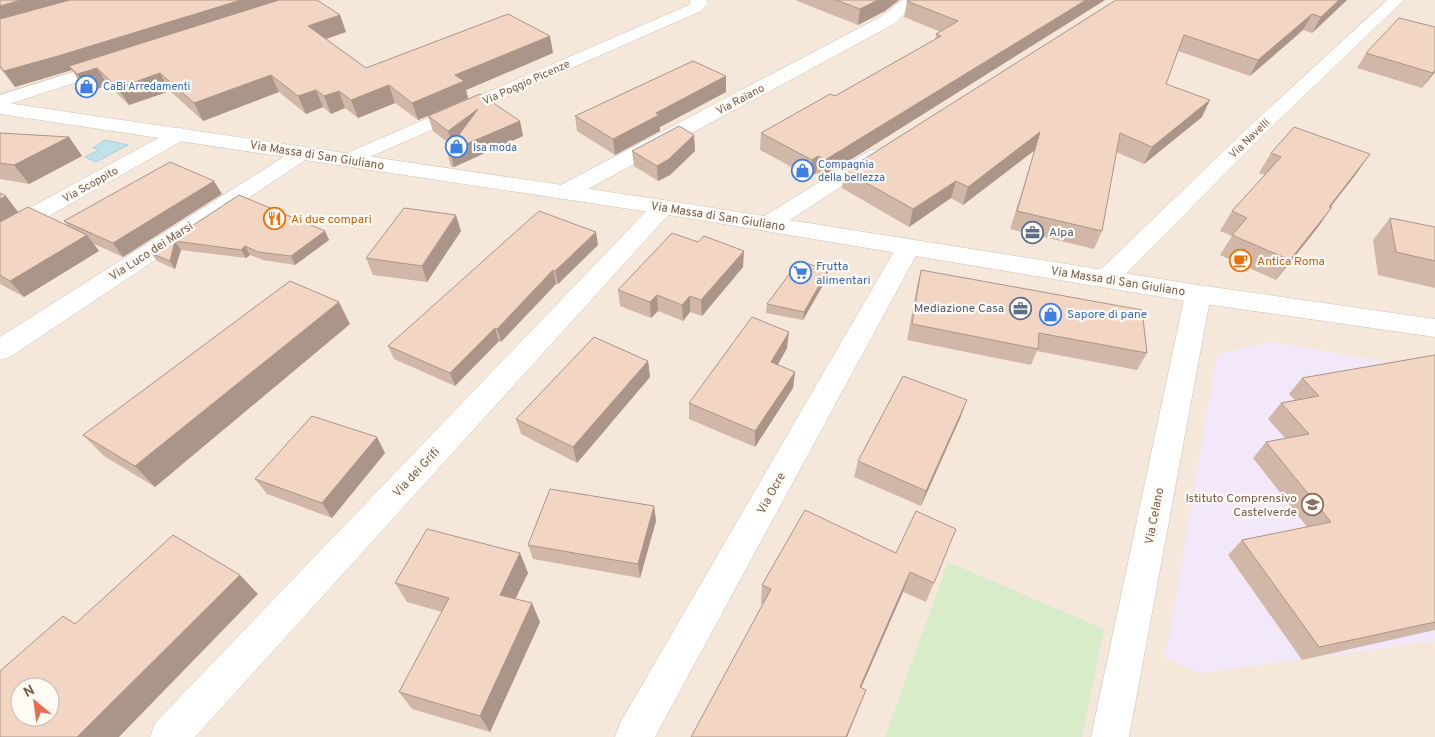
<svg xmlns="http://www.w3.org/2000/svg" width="1435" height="737" viewBox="0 0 1435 737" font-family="Overpass,sans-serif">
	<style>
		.residential { fill: #f5e8da; fill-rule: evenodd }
		.education { fill: #f3e8fa }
		.green { fill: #d8ecc9 }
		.water { fill: #bfe3e8; stroke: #a5d3da }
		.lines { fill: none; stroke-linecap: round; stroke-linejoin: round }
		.street-casing { stroke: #d1beb0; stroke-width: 1 }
		.secondary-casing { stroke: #d6c0b0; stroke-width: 1 }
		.street { fill: #fff; fill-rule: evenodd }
		.secondary { fill: #fff; fill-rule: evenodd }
		.wall { fill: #d1b7a8 }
		.shaded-wall { fill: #aa9588 }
		.building { fill: #f3d5c3; stroke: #aa9588; fill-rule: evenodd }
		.labels { text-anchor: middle; stroke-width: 4.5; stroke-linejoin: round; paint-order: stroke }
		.far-street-label { font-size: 11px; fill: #7a5c4d; stroke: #fffaf3 }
		.far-shop-label { font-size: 11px; fill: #366cbe; stroke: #fffaf3; text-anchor: start }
		.street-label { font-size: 12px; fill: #7a5c4d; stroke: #fffaf3 }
		.food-label { font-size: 12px; fill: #c56008; stroke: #fffaf3; text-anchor: start }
		.service-label { font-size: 12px; fill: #4e5e75; stroke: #fffaf3; text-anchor: start }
		.shop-label { font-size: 12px; fill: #366cbe; stroke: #fffaf3; text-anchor: start }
		.education-label { font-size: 12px; fill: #785e54; stroke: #fffaf3; text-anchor: end }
	</style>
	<rect width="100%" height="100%" fill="#fdf6ec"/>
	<path class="residential" d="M 0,0 L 1435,0 L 1435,737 L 0,737 ZM 20,687 L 50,687 L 50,717 L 20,717 Z"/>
	<path class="education" d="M 1270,342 L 1435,370 L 1435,641 L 1200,673 L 1165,658 L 1217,354 Z"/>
	<path class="green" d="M 948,562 L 1104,629 L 1082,737 L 885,737 Z"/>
	<path class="water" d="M 105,140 L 128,145 L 96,162 L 85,157 L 99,150 L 93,148 Z"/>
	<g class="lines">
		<defs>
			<path id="street" d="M 690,0 L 706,0 L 708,4 L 701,11 L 354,164 L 347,166 L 340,164 L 336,160 L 340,156 L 689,5 L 691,3 Z
				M 902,0 L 920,0 L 894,24 L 573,197 L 565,199 L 557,197 L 554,192 L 557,187 L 882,16 Z
				M 1387,0 L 1404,0 L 1267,131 L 1115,285 L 1106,287 L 1097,285 L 1094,279 L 1097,273 L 1253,123 Z
				M 111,60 L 117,61 L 120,65 L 117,69 L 0,107 L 0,95 Z
				M 180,128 L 187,130 L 190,134 L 187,138 L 8,239 L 0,241 L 0,224 L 173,130 Z
				M 303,147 L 310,149 L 313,153 L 310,157 L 10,357 L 0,360 L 0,337 L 296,149 Z
				M 876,149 L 883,151 L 886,155 L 883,159 L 776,229 L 768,231 L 760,229 L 756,224 L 760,219 L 869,151 Z
				M 663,200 L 671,202 L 674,207 L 671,212 L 195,737 L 150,737 L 155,723 L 655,202 Z
				M 908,240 L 916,243 L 920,248 L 655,737 L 615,737 L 620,723 L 896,248 L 900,243 Z
				M 1198,285 L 1207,288 L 1211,294 L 1129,737 L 1091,737 L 1185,294 L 1189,288 Z"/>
			<path id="secondary" d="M 0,102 L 663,200 L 1198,285 L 1435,319 L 1435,337 L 1198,303 L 663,214 L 0,114 Z"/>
		</defs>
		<use href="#street" class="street-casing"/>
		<use href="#secondary" class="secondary-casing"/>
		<use href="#street" class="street"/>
		<use href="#secondary" class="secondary"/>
	</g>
	<path class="wall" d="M 0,0 L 340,15 L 346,32 L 325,39 L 366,68 L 553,53 L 466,90 L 468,98 L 520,121 L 523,136 L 454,167 L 451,167 L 447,151 L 451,145 L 433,131 L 428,116 L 418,120 L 395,103 L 358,118 L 345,108 L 331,114 L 323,107 L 306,114 L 279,92 L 203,121 L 170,91 L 129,105 L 108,85 L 88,92 L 80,83 L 72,70 L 15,87 L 0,68 Z
		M 795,0 L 899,0 L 885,11 L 858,25 Z
		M 909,0 L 1105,0 L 823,177 L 816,173 L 810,177 L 760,150 L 761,133 L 835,96 L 935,40 L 936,34 L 941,32 L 904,17 L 907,1 Z
		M 1347,0 L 1312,33 L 1303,30 L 1250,76 L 1178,51 L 1166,84 L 1202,117 L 1144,164 L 1116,152 L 1102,231 L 1094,249 L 1010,229 L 1035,150 L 963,205 L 951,198 L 909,227 L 842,188 L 845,171 L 1240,1 Z
		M 1366,53 L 1435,72 L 1422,88 L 1357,68 Z
		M 726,92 L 660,127 L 660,131 L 615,155 L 577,131 L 575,116 Z
		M 0,133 L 69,137 L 82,156 L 29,184 L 0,179 Z
		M 694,135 L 695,151 L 670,175 L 658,181 L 634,166 L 632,151 Z
		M 1271,153 L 1370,154 L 1356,174 L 1330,207 L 1332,207 L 1318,227 L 1276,280 L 1220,255 L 1232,236 L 1220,231 L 1232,211 L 1265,175 L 1259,173 Z
		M 222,194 L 123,257 L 94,244 L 99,251 L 24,297 L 0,284 L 0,222 L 18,212 L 67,225 L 64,221 Z
		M 239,195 L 325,231 L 329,240 L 295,265 L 263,260 L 250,255 L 246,258 L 181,250 L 175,269 L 157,261 L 151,253 Z
		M 1390,218 L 1435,227 L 1435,288 L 1378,275 L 1373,240 Z
		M 461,231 L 427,282 L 373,275 L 366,258 Z
		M 598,245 L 558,284 L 556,284 L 501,342 L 499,341 L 455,386 L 394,359 L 388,346 Z
		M 743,267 L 702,316 L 690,312 L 683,321 L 658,311 L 651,318 L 620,306 L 618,290 Z
		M 828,270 L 827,278 L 803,320 L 766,313 L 767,304 Z
		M 921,270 L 1147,353 L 1137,370 L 1037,351 L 1031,365 L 907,340 L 917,286 Z
		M 350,324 L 155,487 L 104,456 L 83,435 Z
		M 787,348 L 778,365 L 795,372 L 793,388 L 755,447 L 689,419 L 689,403 Z
		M 1435,355 L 1435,630 L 1302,660 L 1228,555 L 1242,540 L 1307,527 L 1253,458 L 1266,442 L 1286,439 L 1268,419 L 1281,403 L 1295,400 L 1289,394 L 1302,378 Z
		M 648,361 L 650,377 L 577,463 L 521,434 L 516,419 Z
		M 961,416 L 921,506 L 854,477 L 858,461 Z
		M 385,453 L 332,518 L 267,494 L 255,479 Z
		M 654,506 L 656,521 L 640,578 L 533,559 L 528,545 Z
		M 956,529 L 926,602 L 903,592 L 861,688 L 866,690 L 847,737 L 691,737 L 763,605 L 761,604 L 762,585 L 896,553 Z
		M 520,553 L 528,573 L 515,599 L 540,622 L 490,732 L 412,709 L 399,692 L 442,612 L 407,602 L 395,583 Z"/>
	<path class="shaded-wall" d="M 21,0 L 81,0 L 0,23 L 0,6 Z
		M 241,0 L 293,0 L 69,66 L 72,70 L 15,87 L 4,71 Z
		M 878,0 L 899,0 L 885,11 L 858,25 L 860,9 Z
		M 1086,0 L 1105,0 L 823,177 L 825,160 Z
		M 1339,0 L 1347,0 L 1312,33 L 1321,17 Z
		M 1312,14 L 1303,30 L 1250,76 L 1258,60 Z
		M 340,15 L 346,32 L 314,43 L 308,26 Z
		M 550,36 L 553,53 L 466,90 L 468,98 L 418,120 L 412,103 L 455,75 Z
		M 97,68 L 108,85 L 88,92 L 77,74 Z
		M 1435,70 L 1435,72 L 1422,88 Z
		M 160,73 L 170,91 L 129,105 L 118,88 Z
		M 271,75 L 279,92 L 203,121 L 194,103 Z
		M 726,76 L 726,92 L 660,127 L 660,131 L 615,155 L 613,139 L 656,113 Z
		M 389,85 L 395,103 L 358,118 L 351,100 Z
		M 316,90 L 323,107 L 306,114 L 298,96 Z
		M 339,91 L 345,108 L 331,114 L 324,96 Z
		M 1210,100 L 1202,117 L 1144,164 L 1152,147 Z
		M 478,109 L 453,146 L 448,131 Z
		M 520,121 L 523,136 L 454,167 L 450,151 Z
		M 1040,132 L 1035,150 L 963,205 L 968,187 Z
		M 694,135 L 695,151 L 670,175 L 658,181 L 657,166 Z
		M 69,137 L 82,156 L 29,184 L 14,165 Z
		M 1370,154 L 1356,174 L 1315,227 L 1329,207 Z
		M 818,156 L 816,173 L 810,177 L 812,160 Z
		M 214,181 L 222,194 L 123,257 L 113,243 Z
		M 956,181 L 951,198 L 909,227 L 913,209 Z
		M 6,196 L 18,212 L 0,222 L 0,199 Z
		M 1332,207 L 1318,227 L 1276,280 L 1290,260 Z
		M 456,215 L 461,231 L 427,282 L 422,266 Z
		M 325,231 L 329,240 L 295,265 L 291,256 Z
		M 596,232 L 598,245 L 558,284 L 555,271 Z
		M 87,235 L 99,251 L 24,297 L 10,281 Z
		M 175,241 L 181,250 L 175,269 L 170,261 Z
		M 245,246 L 250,255 L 246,258 L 241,250 Z
		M 744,251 L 743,267 L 702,316 L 701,300 Z
		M 553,270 L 556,284 L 501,342 L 497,329 Z
		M 828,270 L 827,278 L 803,320 L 804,312 Z
		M 657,295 L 658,311 L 651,318 L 650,302 Z
		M 690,296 L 690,312 L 683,321 L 682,305 Z
		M 339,302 L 350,324 L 155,487 L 135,466 Z
		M 495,328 L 499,341 L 455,386 L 450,373 Z
		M 789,332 L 787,348 L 770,378 L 771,362 Z
		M 648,361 L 650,377 L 577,463 L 573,447 Z
		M 795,372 L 793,388 L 755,447 L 755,431 Z
		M 967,400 L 961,416 L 921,506 L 926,491 Z
		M 377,437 L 385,453 L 332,518 L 322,503 Z
		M 654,506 L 656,521 L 640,578 L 638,564 Z
		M 520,553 L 528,573 L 508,614 L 500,595 Z
		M 910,572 L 903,592 L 854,704 L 860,687 Z
		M 240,575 L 258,594 L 119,737 L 77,737 Z
		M 532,603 L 540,622 L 490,732 L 480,716 Z
		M 866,690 L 847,737 L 846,737 Z"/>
	<path class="building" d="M 0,0 L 21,0 L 0,6 Z
		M 70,0 L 241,0 L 58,56 L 4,71 L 0,66 L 0,19 Z
		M 279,0 L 317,0 L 340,15 L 308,26 L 366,68 L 508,14 L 550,36 L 455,75 L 464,81 L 412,103 L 389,85 L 351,100 L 339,91 L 324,96 L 316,90 L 298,96 L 271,75 L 194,103 L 160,73 L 118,88 L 97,68 L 77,74 L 69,66 Z
		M 836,0 L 878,0 L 860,9 Z
		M 909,0 L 1086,0 L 825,160 L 818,156 L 812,160 L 761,133 L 830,94 L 835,96 L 941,36 L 936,34 L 958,21 L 907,1 Z
		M 1116,0 L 1339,0 L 1321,17 L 1312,14 L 1258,60 L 1184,35 L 1166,84 L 1210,100 L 1152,147 L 1120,133 L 1102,231 L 1017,211 L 1040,132 L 968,187 L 956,181 L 913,209 L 845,171 Z
		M 1399,18 L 1435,27 L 1435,70 L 1433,73 L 1366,53 Z
		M 693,61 L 726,76 L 656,113 L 659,115 L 613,139 L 575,116 Z
		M 480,94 L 520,121 L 450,151 L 447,151 L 478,109 L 448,131 L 428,116 Z
		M 679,126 L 694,135 L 669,159 L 657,166 L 632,151 Z
		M 1294,127 L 1370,154 L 1329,207 L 1332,207 L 1290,260 L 1232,235 L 1247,218 L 1232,211 L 1281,157 L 1271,153 Z
		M 0,133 L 69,137 L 14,165 L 0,163 Z
		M 170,162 L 214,181 L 113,243 L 64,221 Z
		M 0,193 L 6,196 L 0,199 Z
		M 239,195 L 325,231 L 291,256 L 258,252 L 245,246 L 241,250 L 175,241 L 170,261 L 151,253 Z
		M 28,207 L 87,235 L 10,281 L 0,275 L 0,222 Z
		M 404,208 L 456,215 L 422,266 L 366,258 Z
		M 539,211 L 596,232 L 555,271 L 553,270 L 497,329 L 495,328 L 450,373 L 388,346 Z
		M 1390,218 L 1435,227 L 1435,261 L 1396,252 Z
		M 672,233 L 698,242 L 704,236 L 744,251 L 701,300 L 690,296 L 682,305 L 657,295 L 650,302 L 618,290 Z
		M 799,261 L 828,270 L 804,312 L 767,304 Z
		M 921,270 L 1142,310 L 1147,353 L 1039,333 L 1038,349 L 912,324 Z
		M 290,281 L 339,302 L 135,466 L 83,435 Z
		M 752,317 L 789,332 L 771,362 L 795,372 L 755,431 L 689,403 Z
		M 594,337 L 648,361 L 573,447 L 516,419 Z
		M 1435,355 L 1435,622 L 1319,647 L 1242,540 L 1331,522 L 1266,442 L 1309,434 L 1281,403 L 1319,396 L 1302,378 Z
		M 903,376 L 967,400 L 926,491 L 858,461 Z
		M 312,416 L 377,437 L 322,503 L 255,479 Z
		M 550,489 L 654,506 L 638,564 L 528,545 Z
		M 805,510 L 896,553 L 916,511 L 956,529 L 934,583 L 910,572 L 860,687 L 866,690 L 846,737 L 691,737 L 771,589 L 762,585 Z
		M 427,529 L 520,553 L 500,595 L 532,603 L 480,716 L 399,692 L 449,598 L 395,583 Z
		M 173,535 L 240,575 L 77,737 L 0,737 L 0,671 L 63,616 L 75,624 ZM 20,687 L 50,687 L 50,717 L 20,717 Z"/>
	<defs>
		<symbol id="shop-ring" viewBox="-11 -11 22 22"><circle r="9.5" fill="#fffaf3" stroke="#3f7fe0" stroke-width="1.5"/><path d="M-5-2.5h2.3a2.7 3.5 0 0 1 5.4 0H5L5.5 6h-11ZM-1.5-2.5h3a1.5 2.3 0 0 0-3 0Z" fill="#3f7fe0"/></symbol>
		<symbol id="restaurant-ring" viewBox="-11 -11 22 22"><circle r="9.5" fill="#fffaf3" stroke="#e8710a" stroke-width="1.5"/><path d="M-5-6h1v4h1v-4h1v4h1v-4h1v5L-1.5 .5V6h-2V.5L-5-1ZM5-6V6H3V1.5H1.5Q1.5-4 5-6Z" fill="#e8710a"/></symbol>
		<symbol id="office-ring" viewBox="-11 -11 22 22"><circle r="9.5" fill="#fffaf3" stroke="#5c6f8a" stroke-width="1.5"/><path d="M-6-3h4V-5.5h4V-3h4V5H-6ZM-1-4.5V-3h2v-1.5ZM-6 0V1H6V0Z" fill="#5c6f8a"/></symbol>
		<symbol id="cafe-ring" viewBox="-11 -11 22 22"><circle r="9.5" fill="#fffaf3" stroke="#e8710a" stroke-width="1.5"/><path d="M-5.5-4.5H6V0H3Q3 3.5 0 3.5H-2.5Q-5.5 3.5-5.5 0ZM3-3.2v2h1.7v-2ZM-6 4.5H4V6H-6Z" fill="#e8710a"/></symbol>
		<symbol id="supermarket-ring" viewBox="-11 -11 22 22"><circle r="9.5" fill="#fffaf3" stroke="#3f7fe0" stroke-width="1.5"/><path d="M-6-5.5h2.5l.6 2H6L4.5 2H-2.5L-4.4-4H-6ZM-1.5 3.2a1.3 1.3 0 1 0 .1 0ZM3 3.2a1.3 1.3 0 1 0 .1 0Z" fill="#3f7fe0"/></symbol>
		<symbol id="school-ring" viewBox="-11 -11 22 22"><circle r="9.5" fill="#fffaf3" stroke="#8d6e63" stroke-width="1.5"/><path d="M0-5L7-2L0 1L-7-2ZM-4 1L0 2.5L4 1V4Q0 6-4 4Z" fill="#8d6e63"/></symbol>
	</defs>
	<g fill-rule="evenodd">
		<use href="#shop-ring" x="74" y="74" width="25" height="25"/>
		<use href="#shop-ring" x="444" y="134" width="25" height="25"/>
		<use href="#shop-ring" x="790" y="158" width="25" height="25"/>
		<use href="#restaurant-ring" x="262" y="206" width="25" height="25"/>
		<use href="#office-ring" x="1020" y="220" width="25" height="25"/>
		<use href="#cafe-ring" x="1228" y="248" width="25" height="25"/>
		<use href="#supermarket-ring" x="788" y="260" width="25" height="25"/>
		<use href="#office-ring" x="1008" y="296" width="25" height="25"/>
		<use href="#shop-ring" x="1038" y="302" width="25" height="25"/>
		<use href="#school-ring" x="1300" y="492" width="25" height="25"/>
	</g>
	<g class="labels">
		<g class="far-street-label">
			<text transform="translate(526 82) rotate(-24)" y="4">Via Poggio Picenze</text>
			<text transform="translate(740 99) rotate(-28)" y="4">Via Raiano</text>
			<text transform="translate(1249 138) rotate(-44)" y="4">Via Navelli</text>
			<text transform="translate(90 184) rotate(-29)" y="4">Via Scoppito</text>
		</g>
		<g class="far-shop-label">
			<text x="103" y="90">CaBi Arredamenti</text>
			<text x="473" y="151">Isa moda</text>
			<text x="818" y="168">Compagnia<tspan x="818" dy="13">della bellezza</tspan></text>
		</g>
		<g class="street-label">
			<text transform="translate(317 155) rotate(9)" y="4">Via Massa di San Giuliano</text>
			<text transform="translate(718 216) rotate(9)" y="4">Via Massa di San Giuliano</text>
			<text transform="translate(151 251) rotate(-33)" y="4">Via Luco dei Marsi</text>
			<text transform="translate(1118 281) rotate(9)" y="4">Via Massa di San Giuliano</text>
			<text transform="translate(416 472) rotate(-47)" y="4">Via dei Grifi</text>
			<text transform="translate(771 493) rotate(-61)" y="4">Via Ocre</text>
			<text transform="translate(1154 516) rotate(-79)" y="4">Via Celano</text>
		</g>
		<g class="food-label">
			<text x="291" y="223">Ai due compari</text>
			<text x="1257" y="265">Antica Roma</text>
		</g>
		<g class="service-label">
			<text x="1049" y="236">Alpa</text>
			<text x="1004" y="312" text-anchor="end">Mediazione Casa</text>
		</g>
		<g class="shop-label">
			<text x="816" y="270">Frutta<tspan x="816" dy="14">alimentari</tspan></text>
			<text x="1067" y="318">Sapore di pane</text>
		</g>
		<g class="education-label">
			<text x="1297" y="502">Istituto Comprensivo<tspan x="1297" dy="14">Castelverde</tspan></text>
		</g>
	</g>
	<g transform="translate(35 702) rotate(331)"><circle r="24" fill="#fffaf3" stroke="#cabbb1"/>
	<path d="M0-4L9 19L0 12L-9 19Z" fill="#e76f51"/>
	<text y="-8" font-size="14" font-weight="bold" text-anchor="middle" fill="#7a5c4d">N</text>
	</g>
</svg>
